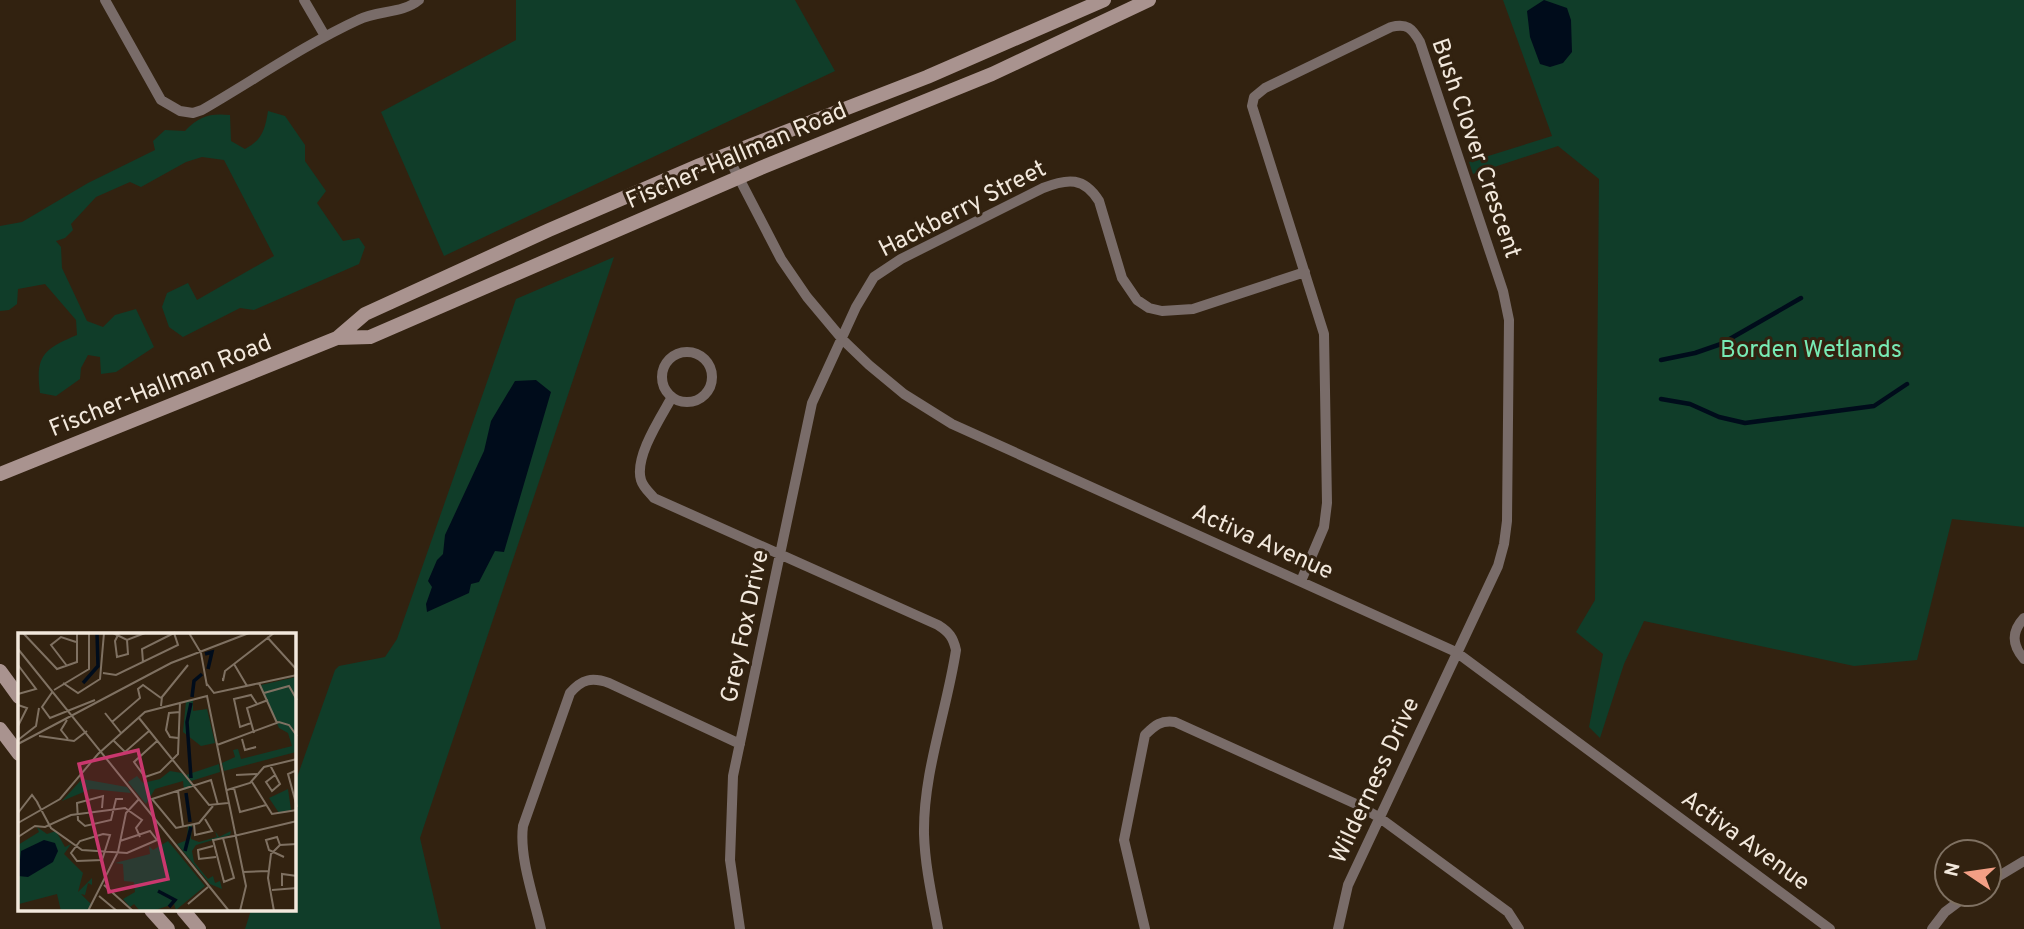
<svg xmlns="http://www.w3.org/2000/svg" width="2024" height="929" viewBox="0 0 2024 929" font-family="Overpass,sans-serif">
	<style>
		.green { fill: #103d29 }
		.water { fill: #000c1b }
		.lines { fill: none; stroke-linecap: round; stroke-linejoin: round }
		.stream { stroke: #000c1b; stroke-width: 4.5 }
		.minor { stroke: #796c69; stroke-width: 10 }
		.secondary { stroke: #a9938f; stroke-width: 14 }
		.labels { text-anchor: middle; stroke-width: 6; stroke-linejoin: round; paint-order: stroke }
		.street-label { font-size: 24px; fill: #f2e8dc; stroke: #322210 }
		.park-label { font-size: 24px; fill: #77eab4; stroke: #322210 }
		.inset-river { fill: none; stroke: #000c1b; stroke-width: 3.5 }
		.inset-road { fill: none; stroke: #7f7162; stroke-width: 2 }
		.view { fill: #c9376e; fill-opacity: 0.15; stroke: #c9376e; stroke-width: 3.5 }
		.inset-edge { fill: none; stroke: #f2e8dc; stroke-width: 3.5 }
	</style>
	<rect width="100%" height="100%" fill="#322210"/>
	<path class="green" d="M 516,0 L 795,0 L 835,71 L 444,256 L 381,112 L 516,40 Z
		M 1503,0 L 2024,0 L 2024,527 L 1952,519 L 1917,660 L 1854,666 L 1644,621 L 1624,664 L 1600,738 L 1589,727 L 1603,654 L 1576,632 L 1595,600 L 1599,179 L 1558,146 L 1473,174 L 1469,162 L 1552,136 Z
		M 268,111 L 285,116 L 305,145 L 305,161 L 326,191 L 317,203 L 343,241 L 359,238 L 365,247 L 359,264 L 254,310 L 240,308 L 183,337 L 169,327 L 162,307 L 167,293 L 188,283 L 197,300 L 274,256 L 224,160 L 202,157 L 186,162 L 141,187 L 130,182 L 96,197 L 71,224 L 73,230 L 65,238 L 56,241 L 61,247 L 62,268 L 87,321 L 103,327 L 115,315 L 136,309 L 154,347 L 116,372 L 101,374 L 100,357 L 88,355 L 81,368 L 80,379 L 56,396 L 40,393 C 35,355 44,349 77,335 L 76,320 L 45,284 L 18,289 L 17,304 L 9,310 L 0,311 L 0,226 L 22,222 L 88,183 L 155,150 L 153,141 L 165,130 L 185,131 C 199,116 210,113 230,115 L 231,141 L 245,149 C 262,140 265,130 268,111 Z
		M 614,257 L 420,838 L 441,929 L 245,929 L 251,910 L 294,910 L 294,786 L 335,670 L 339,666 L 385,657 L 397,639 L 516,299 Z"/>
	<path class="water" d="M 1544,0 L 1567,8 L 1571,20 L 1572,52 L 1563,63 L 1550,67 L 1540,64 L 1530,37 L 1527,11 Z
		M 536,380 L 551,392 L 504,552 L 495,551 L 479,582 L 471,584 L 469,593 L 427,612 L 426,604 L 432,587 L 428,581 L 437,560 L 443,554 L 445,535 L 484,451 L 491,421 L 515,381 Z"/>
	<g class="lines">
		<path class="stream" d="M 1661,360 L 1695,353 L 1721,344 L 1801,298
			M 1661,399 L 1690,404 L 1719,417 L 1745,423 L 1874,406 L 1907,384"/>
		<path class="minor" d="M 105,0 L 161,100 L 180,111 L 193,113 L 202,110 C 254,80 304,45 358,20 C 378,10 402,14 419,0
			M 304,0 L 325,36
			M 727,155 L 781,259 L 807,297 L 843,340 L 869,365 L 904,394 L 952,424 L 1456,652 L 1830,929
			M662 377a25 25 0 1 1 50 0a25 25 0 1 1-50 0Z
			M 672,397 C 661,417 634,457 641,480 C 643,487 649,492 654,498 L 938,625 C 949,632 953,637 956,650 C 947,710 923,772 924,834 C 925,866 932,897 938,929
			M 1301,581 L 1324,527 L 1327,503 L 1324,334 L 1252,106 L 1254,97 L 1265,88 L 1391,27 C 1407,23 1412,28 1420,42 L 1503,291 L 1509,320 L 1507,521 L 1504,544 L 1498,566 L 1348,885 L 1338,929
			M 2024,618 C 2011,632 2012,645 2024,659
			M 1989,882 L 2024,861
			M 541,929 C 534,898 519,857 523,826 L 570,693 C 582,679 592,677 609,683 L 740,744
			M 740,929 L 730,860 L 733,776 L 812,403 L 856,307 L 874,277 L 901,259 L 1043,188 C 1068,178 1084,177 1099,201 L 1122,278 L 1137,300 L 1149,308 L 1162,311 L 1193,309 L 1305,272
			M 1145,929 L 1124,840 L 1145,735 C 1155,725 1161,720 1175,722 L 1356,804 L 1380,818 L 1508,912 L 1519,929
			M 1932,929 L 1945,912 L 1969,894"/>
		<path class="secondary" d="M 337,338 L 370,337 L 763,167 L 992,74 L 1149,0
			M 0,474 L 337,338 L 365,314 L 549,230 L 700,165 L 927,77 L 1104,0
			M 0,671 L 19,697
			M 0,729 L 19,754
			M 151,910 L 168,929
			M 183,910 L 199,929"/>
	</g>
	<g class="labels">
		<g class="street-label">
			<text transform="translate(1477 148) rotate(71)" y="8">Bush Clover Crescent</text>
			<text transform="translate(736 155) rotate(-23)" y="8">Fischer-Hallman Road</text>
			<text transform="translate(962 208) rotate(-27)" y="8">Hackberry Street</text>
			<text transform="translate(160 385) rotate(-22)" y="8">Fischer-Hallman Road</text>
			<text transform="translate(1263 541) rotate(24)" y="8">Activa Avenue</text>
			<text transform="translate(744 626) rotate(-78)" y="8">Grey Fox Drive</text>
			<text transform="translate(1374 780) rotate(-65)" y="8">Wilderness Drive</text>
			<text transform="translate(1746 840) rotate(36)" y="8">Activa Avenue</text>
		</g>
		<g class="park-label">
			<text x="1811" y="357">Borden Wetlands</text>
		</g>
	</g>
	<g transform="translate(18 633)">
		<rect width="278" height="278" fill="#322210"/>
		<path d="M 278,44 L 278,119 L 206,138 L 204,130 L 217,124 L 215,117 L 220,116 L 223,126 L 274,113 L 270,100 L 261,95 L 243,52 ZM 175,67 L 175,78 L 189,76 L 197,110 L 183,113 L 165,99 L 168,68 ZM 201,131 L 202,139 L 173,148 L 168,142 ZM 152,138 L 164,140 L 175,154 L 166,157 L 165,148 L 137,156 L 128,171 L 110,149 L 119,143 L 125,150 L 142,146 ZM 64,146 L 109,154 L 113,160 L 73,156 L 44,168 ZM 270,156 L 273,177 L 261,180 L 251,165 ZM 174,192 L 173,206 L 181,209 L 199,204 L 197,198 L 201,204 L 213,198 L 212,202 L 178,212 L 174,218 L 176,229 L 190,246 L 195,243 L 197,250 L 202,248 L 204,256 L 192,251 L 159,211 L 169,207 L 170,193 ZM 19,194 L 29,201 L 38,198 L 47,214 L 53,211 L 46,221 L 65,240 L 60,259 L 74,245 L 74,252 L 70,250 L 67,262 L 63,261 L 74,272 L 68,278 L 43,278 L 39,261 L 1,271 L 0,212 L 21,199 ZM 150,208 L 187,253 L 158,277 L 156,271 L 134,278 L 122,278 L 116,271 L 112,274 L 105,266 L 117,259 L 116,249 L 106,248 L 105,231 L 97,230 L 132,221 L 131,213 L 135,217 Z" fill="#103d29"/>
		<path d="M 26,207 L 37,210 L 40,218 L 35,229 L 10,244 L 0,243 L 3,218 Z" fill="#000c1b"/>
		<path class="inset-river" d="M 187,21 L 194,19 L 190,36M 65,50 L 80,33 L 79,0M 174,64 L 176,48 L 184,41M 173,145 L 169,89 L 173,70M 168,160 L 172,189M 167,218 L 173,194M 140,258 L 157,267 L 151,274"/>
		<path class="inset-road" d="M 5,0 L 39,36 L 59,29 L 59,0M 95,0 L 109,7 L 127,0M 101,0 L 97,8 L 99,24 L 110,21 L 109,7M 171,0 L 183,20 L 189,53M 249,4 L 279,37M 0,16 L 211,278M 216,31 L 229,53M 0,32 L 18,56 L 0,61M 49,33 L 33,12 L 43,4 L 58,9M 85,40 L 98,42 L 160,12 L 156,0 L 124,16 L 125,29M 205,45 L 205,48 L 207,38 L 256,0M 45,50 L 60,60 L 82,46 L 86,0M 241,50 L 259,90M 189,51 L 196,60 L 279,42M 36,57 L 71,36 L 71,0M 35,58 L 24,74 L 32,85 L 77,67M 246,60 L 271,53 L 279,67M 0,72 L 9,75 L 0,93M 143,73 L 144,64 L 170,32M 87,80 L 103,100M 121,85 L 191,172 L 210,170M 49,87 L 43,97 L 50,106M 94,89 L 122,65 L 120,56 L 125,52 L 143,65M 233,90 L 222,94 L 216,66 L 233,62 L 239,71M 236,100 L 229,75 L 250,67M 21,103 L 56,108 L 69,98M 160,105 L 152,104 L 148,97 L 151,80 L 162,79M 224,106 L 227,117 L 238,114 L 235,115M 0,107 L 18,93 L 21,75M 95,107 L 107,119 L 131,98M 139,108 L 116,129 L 127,144 L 142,139 L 160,121 L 162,69M 0,111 L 153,30 L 231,0M 199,112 L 261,89 L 271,92 L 279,103M 252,132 L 262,151 L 254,158 L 248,149 L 257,142M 279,137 L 270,141 L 279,174M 218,142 L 239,141M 234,149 L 254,181 L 279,177M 216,155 L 222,179 L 248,172M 209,157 L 232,150 L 246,134 L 279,126M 160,158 L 165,193M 19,169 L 33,195 L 64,217 L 109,220 L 139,207 L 132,198 L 102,208M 195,173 L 181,190 L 158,195 L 134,166 L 193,147 L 200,172M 84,175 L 85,163 L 59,170 L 60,187 L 67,193 L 93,187 L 98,166 L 105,166M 0,180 L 14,162 L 20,170M 0,190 L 42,166 L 80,121 L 127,79 L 189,63 L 228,253 L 222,278M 176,191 L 177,202 L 194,198 L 187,186M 85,201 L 92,202 L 84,227 L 59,228 L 53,220 L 62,208 ZM 0,204 L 17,193 L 27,194 L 53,182 L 107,175 L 124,187 L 118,195 L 122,204M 205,205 L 216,245 L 206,249 L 195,207 L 196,207 L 205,205 L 216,203 L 279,188M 262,212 L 259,204 L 248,207 L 251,217 L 266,224M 195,213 L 180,217 L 181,226 L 198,224M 225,239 L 251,238M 86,252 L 115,278M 264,253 L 264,241 L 279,243M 254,257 L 279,255M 81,263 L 99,278M 170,271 L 190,254M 70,278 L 100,219 L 108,180 L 121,166M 256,278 L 250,245 L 253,221 L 262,212 L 279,211"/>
		<path class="view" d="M 120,117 L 150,246 L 91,259 L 61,131 Z"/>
		<rect width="278" height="278" class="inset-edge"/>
	</g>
	<g transform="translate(1968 873) rotate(283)"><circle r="33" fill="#322210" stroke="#7f7162" stroke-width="2"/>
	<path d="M0-5L12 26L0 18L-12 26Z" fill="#f39f85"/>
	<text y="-10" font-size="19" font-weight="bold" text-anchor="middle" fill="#f2e8dc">N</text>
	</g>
</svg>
